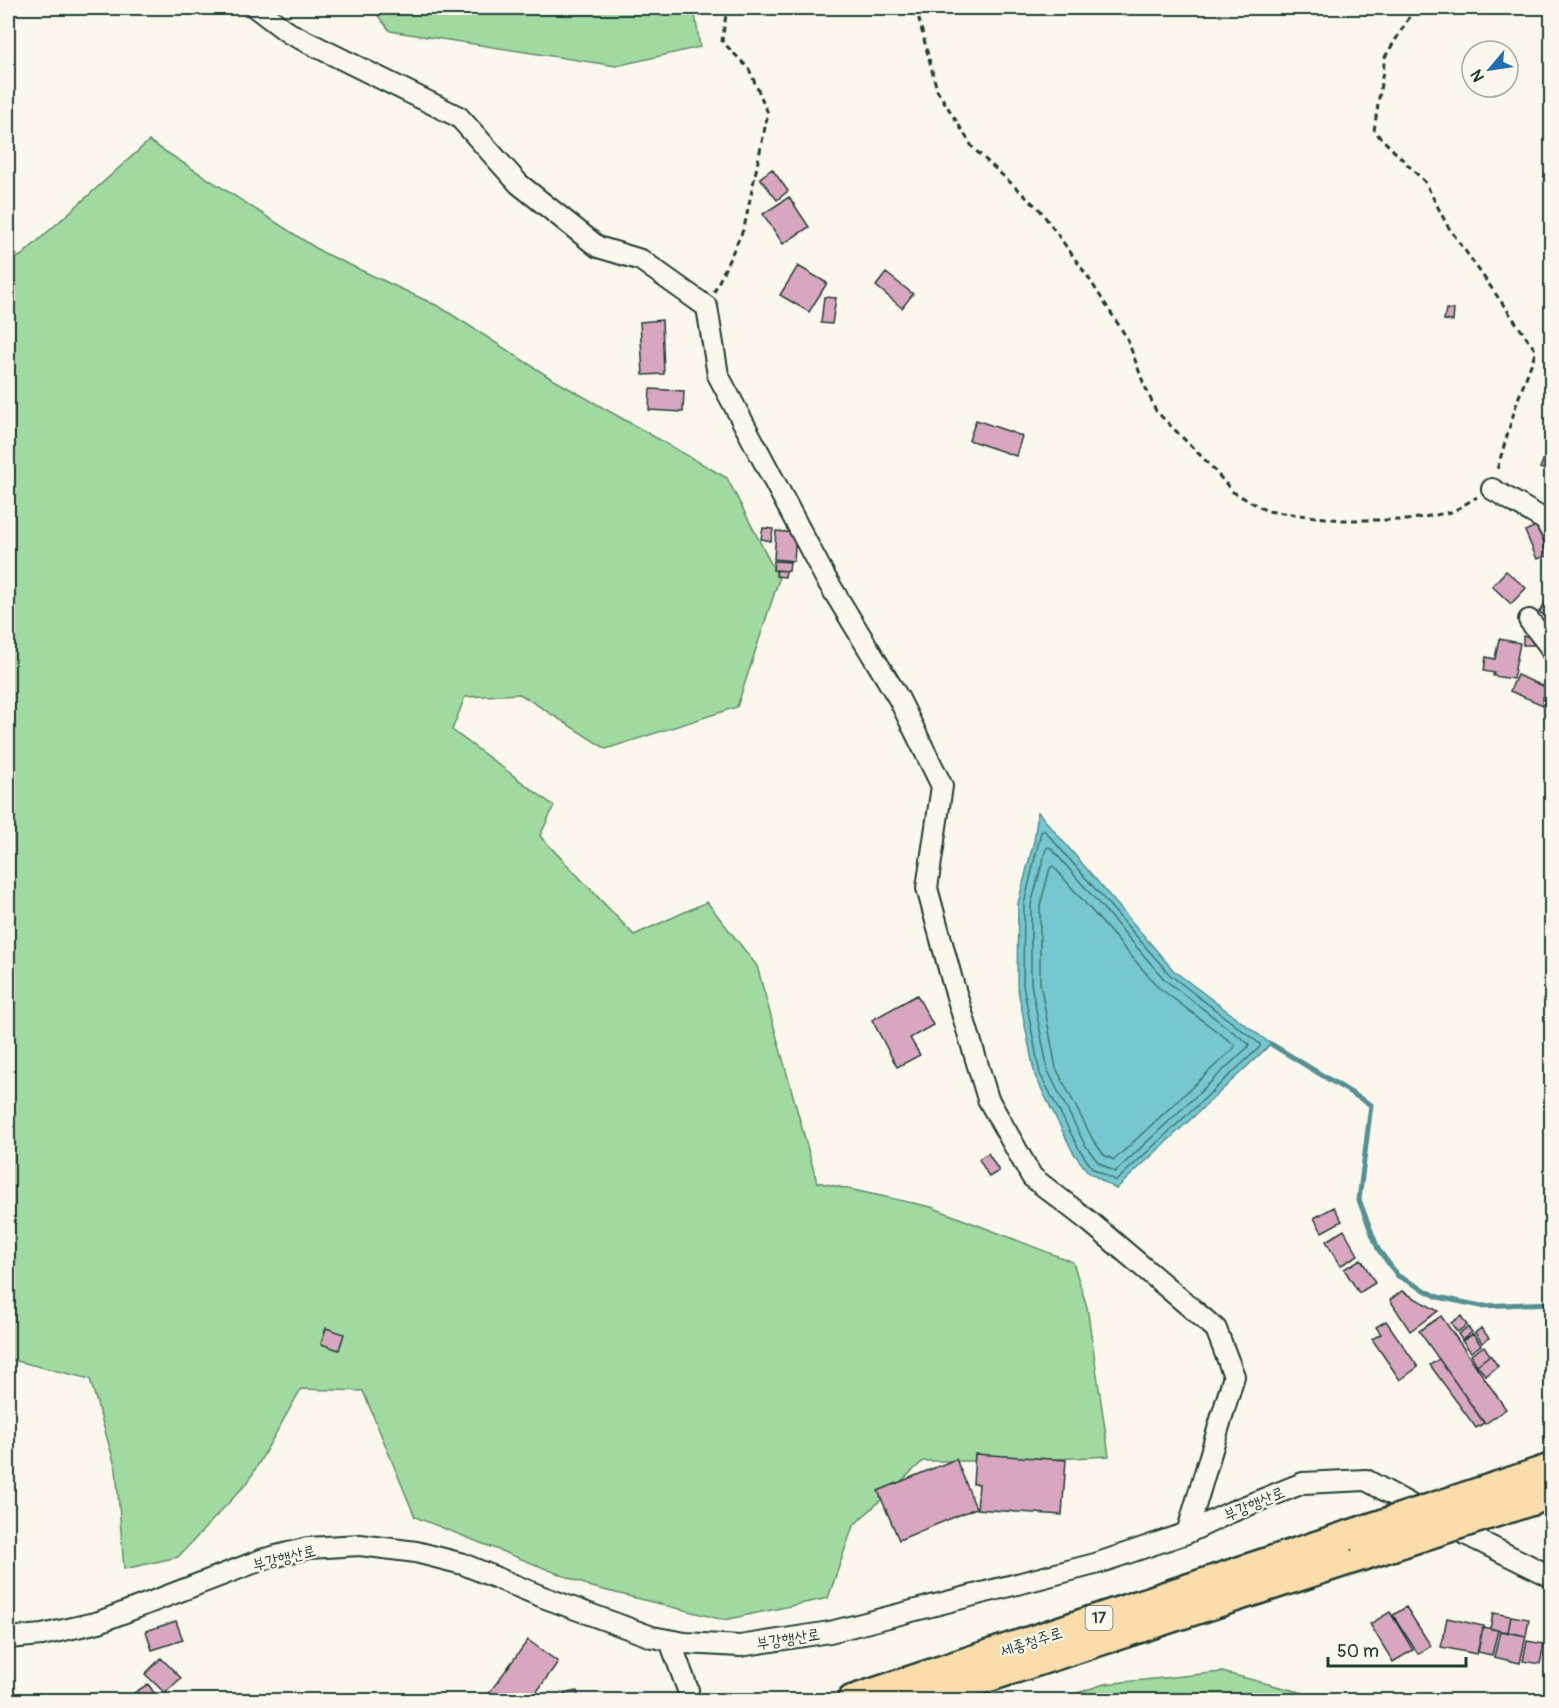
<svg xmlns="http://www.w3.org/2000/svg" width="1559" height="1708" viewBox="0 0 1559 1708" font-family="Pangolin,'Poor Story',sans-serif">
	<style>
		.green { fill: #a0daa0; stroke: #608c6a; stroke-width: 1.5 }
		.water { fill: #76c7d0; stroke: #539092; stroke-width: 1.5 }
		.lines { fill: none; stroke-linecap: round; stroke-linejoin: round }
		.shore { stroke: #427472; stroke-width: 1.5 }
		.stream { stroke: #539092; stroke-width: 5 }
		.building { fill: #d9a6c0; stroke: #1f3d34; stroke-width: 1.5 }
		.minor-casing { stroke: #1f3d34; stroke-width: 24 }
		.highway-casing { stroke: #1f3d34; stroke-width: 33 }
		.path { stroke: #1f3d34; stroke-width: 3; stroke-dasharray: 6 4.5; stroke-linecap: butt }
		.minor { stroke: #fbf7ec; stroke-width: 20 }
		.highway { stroke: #faddab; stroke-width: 28 }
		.highway-bridge-casing { stroke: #1f3d34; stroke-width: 33; stroke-linecap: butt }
		.highway-bridge { stroke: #faddab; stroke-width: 28 }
		.labels { text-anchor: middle; stroke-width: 4.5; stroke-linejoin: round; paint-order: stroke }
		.shield { fill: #fbf7ec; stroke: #61756b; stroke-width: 1.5 }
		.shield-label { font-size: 15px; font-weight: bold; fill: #1f3d34 }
		.street-label { font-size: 16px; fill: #1f3d34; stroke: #fbf7ec }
	</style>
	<rect width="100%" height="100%" fill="#fbf7ec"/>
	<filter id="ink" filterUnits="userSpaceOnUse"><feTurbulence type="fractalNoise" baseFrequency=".0167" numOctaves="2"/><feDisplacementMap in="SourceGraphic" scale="12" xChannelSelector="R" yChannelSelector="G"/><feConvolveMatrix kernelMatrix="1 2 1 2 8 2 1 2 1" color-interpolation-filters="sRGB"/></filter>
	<g filter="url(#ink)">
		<path class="green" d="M 372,8 L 694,8 L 700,47 L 616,66 L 390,31 Z
			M 149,141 L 322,252 L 440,307 L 549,377 L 727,478 L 779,579 L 737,707 L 606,749 L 520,694 L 465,697 L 452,730 L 554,806 L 540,836 L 634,935 L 707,902 L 757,966 L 817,1182 L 931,1207 L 1073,1262 L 1087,1307 L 1109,1456 L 1020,1461 L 923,1461 L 853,1526 L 828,1598 L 724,1620 L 592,1587 L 415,1517 L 363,1391 L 301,1389 L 248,1482 L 178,1557 L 124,1569 L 116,1469 L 90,1379 L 8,1359 L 8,262 L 22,255 Z
			M 1222,1672 L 1330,1700 L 1057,1700 L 1104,1684 Z"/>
		<path class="water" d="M 1038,812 L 1174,971 L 1271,1044 L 1116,1189 L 1088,1172 L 1073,1152 L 1035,1076 L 1017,985 L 1018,903 L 1034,841 Z"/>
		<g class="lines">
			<path class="shore" d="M 1044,830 L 1170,975 L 1260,1044 L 1260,1047 L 1116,1181 L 1092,1168 L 1079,1149 L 1040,1074 L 1023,985 L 1024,904 L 1041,832 Z
				M 1048,847 L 1051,848 L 1165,980 L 1249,1044 L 1248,1047 L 1115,1172 L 1098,1162 L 1085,1145 L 1048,1071 L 1031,984 L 1031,905 L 1046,849 Z
				M 1053,866 L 1158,987 L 1235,1045 L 1234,1048 L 1114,1160 L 1104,1155 L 1093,1140 L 1056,1068 L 1040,983 L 1040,906 L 1050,868 Z"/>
			<path class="stream" d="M 1271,1044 L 1371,1105 L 1359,1200 L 1378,1249 L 1398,1276 L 1438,1297 L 1481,1306 L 1552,1303"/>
		</g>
		<path class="building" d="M 772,169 L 788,191 L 777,200 L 760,178 Z
			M 789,197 L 809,227 L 783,244 L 763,214 Z
			M 798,266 L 827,283 L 809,312 L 780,295 Z
			M 886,273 L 913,294 L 902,308 L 876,286 Z
			M 824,297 L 836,298 L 832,324 L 821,323 Z
			M 1446,309 L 1454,310 L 1453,321 L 1444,320 Z
			M 662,320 L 664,374 L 643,375 L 640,322 Z
			M 650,389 L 684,391 L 683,412 L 649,410 Z
			M 976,420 L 1022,436 L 1016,456 L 969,440 Z
			M 1552,439 L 1552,472 L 1540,468 Z
			M 1542,523 L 1542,535 L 1547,556 L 1537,559 L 1525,531 Z
			M 763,528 L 773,529 L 771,541 L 761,539 Z
			M 776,531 L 796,533 L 794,561 L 774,559 Z
			M 774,561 L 790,562 L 789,571 L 773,570 Z
			M 777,570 L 786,571 L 785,577 L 776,576 Z
			M 1506,571 L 1526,588 L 1511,604 L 1492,586 Z
			M 1552,593 L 1552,620 L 1539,612 Z
			M 1523,636 L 1535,636 L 1535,645 L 1523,645 Z
			M 1499,639 L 1520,643 L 1513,679 L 1493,676 L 1494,673 L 1484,671 L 1486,657 L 1495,659 Z
			M 1517,675 L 1550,689 L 1543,705 L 1510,691 Z
			M 1543,697 L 1552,697 L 1552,721 L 1545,721 Z
			M 917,995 L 933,1025 L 910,1038 L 920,1055 L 897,1067 L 872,1020 Z
			M 988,1153 L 999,1171 L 989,1177 L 979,1159 Z
			M 1334,1207 L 1342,1221 L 1322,1232 L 1314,1218 Z
			M 1344,1230 L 1358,1255 L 1340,1266 L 1326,1241 Z
			M 1361,1259 L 1375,1283 L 1359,1293 L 1344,1269 Z
			M 1402,1291 L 1438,1311 L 1410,1331 L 1390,1300 Z
			M 1441,1316 L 1506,1409 L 1485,1424 L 1419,1331 Z
			M 1461,1316 L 1467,1325 L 1457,1332 L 1451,1323 Z
			M 1386,1321 L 1418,1367 L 1400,1380 L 1372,1339 L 1381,1334 L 1376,1327 Z
			M 1468,1327 L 1472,1332 L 1462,1340 L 1458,1334 Z
			M 326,1328 L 344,1334 L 339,1350 L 321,1344 Z
			M 1481,1328 L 1489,1338 L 1482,1343 L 1475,1333 Z
			M 1473,1334 L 1481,1345 L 1471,1352 L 1462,1341 Z
			M 1484,1346 L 1490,1355 L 1477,1365 L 1471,1355 Z
			M 1490,1355 L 1498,1366 L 1486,1376 L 1477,1365 Z
			M 1439,1359 L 1484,1423 L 1476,1428 L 1430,1365 Z
			M 975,1454 L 1066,1460 L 1062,1515 L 977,1509 L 979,1484 L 973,1484 Z
			M 956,1459 L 976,1508 L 899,1540 L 878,1491 Z
			M 1406,1607 L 1431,1646 L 1418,1654 L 1393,1615 Z
			M 1390,1612 L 1413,1650 L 1393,1662 L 1370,1624 Z
			M 1493,1613 L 1511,1616 L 1508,1632 L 1490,1629 Z
			M 1511,1616 L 1529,1619 L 1526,1636 L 1508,1632 Z
			M 1447,1618 L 1483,1626 L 1477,1654 L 1441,1647 Z
			M 176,1621 L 183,1640 L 152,1650 L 146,1631 Z
			M 1483,1627 L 1498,1630 L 1492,1655 L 1478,1652 Z
			M 1500,1631 L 1526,1636 L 1520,1663 L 1494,1657 Z
			M 528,1640 L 558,1662 L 531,1700 L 484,1700 Z
			M 1527,1641 L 1544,1644 L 1540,1664 L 1523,1661 Z
			M 161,1658 L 181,1678 L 165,1693 L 145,1674 Z
			M 148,1684 L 159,1700 L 139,1700 L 134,1693 Z
			M 577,1691 L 579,1700 L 557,1700 L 556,1695 Z"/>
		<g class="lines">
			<defs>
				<path id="minor" d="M 256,8 L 289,33 L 459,117 L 519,184 L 598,247 L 641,260 L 707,307 L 718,375 L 825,577 L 899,699 L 942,786 L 927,888 L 952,980 L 988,1099 L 1032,1177 L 1090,1222 L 1216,1329 L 1234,1376 L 1187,1533
					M 1492,489 L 1545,520 L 1552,533
					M 1529,620 L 1548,644 L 1552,652
					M 8,1638 L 42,1635 L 99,1622 L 261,1560 L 308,1548 L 360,1545 L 416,1552 L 463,1564 L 543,1597 L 652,1637 L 685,1643 L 740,1646 L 830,1632 L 1095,1564 L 1187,1533 L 1231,1512 L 1303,1483 L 1366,1480 L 1453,1528 L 1552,1577
					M 670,1641 L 688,1690"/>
				<path id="highway" d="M 852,1700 L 1346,1536
					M 918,1700 L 1365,1555"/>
			</defs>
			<use href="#minor" class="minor-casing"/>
			<use href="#highway" class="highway-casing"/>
			<path class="path" d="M 916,8 L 937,90 L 973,148 L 1040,210 L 1088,277 L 1127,338 L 1143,382 L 1156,411 L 1209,464 L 1233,492 L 1267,511 L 1341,520 L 1407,520 L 1452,512 L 1477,497
				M 1415,8 L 1385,57 L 1374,131 L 1425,182 L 1447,225 L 1536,351 L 1517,402 L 1496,473
				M 714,292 L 744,228 L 768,113 L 749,69 L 722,41 L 727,8"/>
			<use href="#minor" class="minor"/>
			<use href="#highway" class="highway"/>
			<defs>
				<path id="highway-bridge" d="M 1346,1536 L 1552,1468
					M 1365,1555 L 1552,1494"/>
			</defs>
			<use href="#highway-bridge" class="highway-bridge-casing"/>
			<use href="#highway-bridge" class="highway-bridge"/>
		</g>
	</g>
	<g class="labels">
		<rect class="shield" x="1085.5" y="1606" width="27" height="24" rx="4.5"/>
		<g class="shield-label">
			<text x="1099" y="1623">17</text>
		</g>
		<g class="street-label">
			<text transform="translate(1254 1503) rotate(-23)" y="6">부강행산로</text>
			<text transform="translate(284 1557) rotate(-14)" y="6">부강행산로</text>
			<text transform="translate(788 1638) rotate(-9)" y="6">부강행산로</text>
			<text transform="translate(1031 1641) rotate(-18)" y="6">세종청주로</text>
		</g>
	</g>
	<rect width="1559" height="1708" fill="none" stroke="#fbf7ec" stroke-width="30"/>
	<rect x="15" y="15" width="1529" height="1678" fill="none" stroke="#1f3d34" stroke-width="2" filter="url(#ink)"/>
	<g transform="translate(1490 69) rotate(241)"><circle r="28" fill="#fbf7ec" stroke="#a3ada2" stroke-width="1.5"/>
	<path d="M0-4.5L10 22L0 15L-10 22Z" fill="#1f6fb2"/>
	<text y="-9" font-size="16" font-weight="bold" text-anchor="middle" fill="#1f3d34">N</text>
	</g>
	<path d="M1328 1657v9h138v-9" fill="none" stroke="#1f3d34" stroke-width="3"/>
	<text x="1337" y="1657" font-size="18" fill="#1f3d34" stroke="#fbf7ec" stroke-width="4.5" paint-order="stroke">50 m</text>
</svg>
